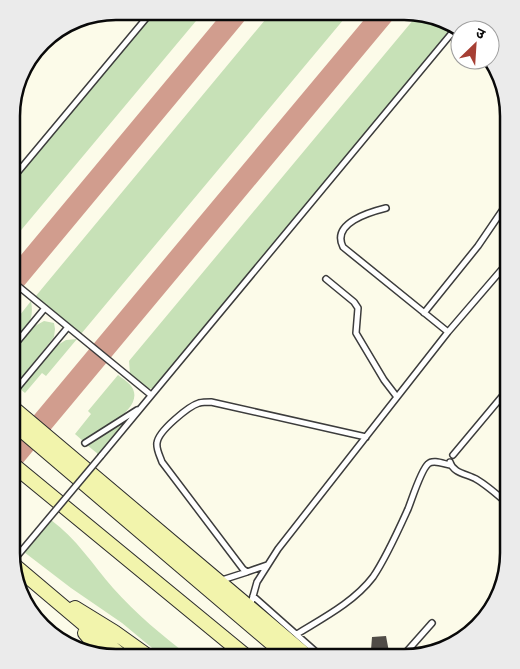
<svg xmlns="http://www.w3.org/2000/svg" width="520" height="669" viewBox="0 0 520 669" font-family="Bitter,'Noto Sans Devanagari',serif">
	<style>
		.green { fill: #c7e1b7 }
		.lines { fill: none; stroke-linecap: round; stroke-linejoin: round }
		.taxiway { stroke: #d19d8e; stroke-width: 22 }
		.building { fill: #504c47 }
		.lane-casing { stroke: #3c3c3c; stroke-width: 8 }
		.secondary-casing { stroke: #2b2b2b; stroke-width: 16 }
		.lane { stroke: #fff; stroke-width: 5 }
		.secondary { stroke: #f2f4ac; stroke-width: 14 }
		.lane-bridge-casing { stroke: #3c3c3c; stroke-width: 8; stroke-linecap: butt }
		.lane-bridge { stroke: #fff; stroke-width: 5 }
		.rim { fill: none; stroke: #090909; stroke-width: 2.5 }
	</style>
	<rect width="100%" height="100%" fill="#fcfbe9"/>
	<path class="green" d="M 349,13 L 81,334 L 35,297 L 270,14 Z
		M 419,13 L 454,27 L 153,388 L 148,389 L 130,374 L 129,361 Z
		M 201,15 L 12,241 L 12,183 L 151,16 Z
		M 31,301 C 35,323 25,328 12,343 L 12,325 Z
		M 44,321 L 54,323 L 55,329 L 54,337 L 16,385 L 12,382 L 12,353 L 33,327 Z
		M 77,339 L 46,376 L 42,373 L 25,393 L 20,389 L 56,346 L 66,340 Z
		M 118,375 C 123,379 130,383 133,389 C 143,411 97,431 83,441 L 75,434 L 91,414 L 88,411 Z
		M 130,418 L 98,454 L 87,445 Z
		M 51,520 C 76,538 93,565 113,588 C 136,614 163,636 190,657 L 163,657 L 122,623 L 71,588 L 24,552 Z"/>
	<g class="lines">
		<path class="taxiway" d="M 12,283 L 235,15
			M 11,460 L 384,13"/>
	</g>
	<path class="building" d="M 386,636 L 389,652 L 378,654 L 379,658 L 363,658 L 363,651 L 371,650 L 372,637 Z"/>
	<g class="lines">
		<defs>
			<path id="lane" d="M 12,179 L 148,16
				M 386,208 C 370,212 331,223 343,247 L 448,332
				M 326,279 L 354,302 L 358,308 L 356,333 L 384,380 L 397,397
				M 12,281 L 151,395
				M 424,313 L 478,246 L 508,202
				M 12,348 L 45,308
				M 18,387 L 68,327
				M 85,443 L 137,410
				M 453,455 L 509,388
				M 101,456 L 456,28
				M 450,462 C 453,473 467,474 476,479 C 488,486 499,496 509,505
				M 267,565 L 247,572 L 243,569 L 162,462 C 160,456 156,449 157,443 C 158,431 189,406 199,403 C 203,402 207,402 211,402 L 366,437
				M 222,580 L 247,572
				M 253,596 L 323,658
				M 250,607 L 257,582 L 278,549 L 448,332 L 509,261
				M 297,634 C 323,618 354,602 373,577 C 386,558 398,531 408,509 C 412,499 421,470 428,464 C 433,459 444,464 450,465
				M 401,658 L 432,623"/>
			<path id="secondary" d="M 12,407 L 308,657
				M 12,422 L 288,657
				M 11,463 L 247,657
				M 14,565 L 123,657
				M 75,608 L 114,632 L 149,657
				M 85,633 L 98,648 L 101,656"/>
		</defs>
		<use href="#lane" class="lane-casing"/>
		<use href="#secondary" class="secondary-casing"/>
		<use href="#lane" class="lane"/>
		<use href="#secondary" class="secondary"/>
		<defs>
			<path id="lane-bridge" d="M 13,561 L 101,456"/>
		</defs>
		<use href="#lane-bridge" class="lane-bridge-casing"/>
		<use href="#lane-bridge" class="lane-bridge"/>
	</g>
	<path d="M0 0H520V669H0ZM116 20H404A96 96 0 0 1 500 116V553A96 96 0 0 1 404 649H116A96 96 0 0 1 20 553V116A96 96 0 0 1 116 20Z" fill="#ebebeb" fill-rule="evenodd"/>
	<path class="rim" d="M116 20H404A96 96 0 0 1 500 116V553A96 96 0 0 1 404 649H116A96 96 0 0 1 20 553V116A96 96 0 0 1 116 20Z"/>
	<g transform="translate(475 45) rotate(25)"><circle r="24" fill="#ffffff" stroke="#9d9d9d"/>
	<path d="M0-4L9 19L0 12L-9 19Z" fill="#a63f34"/>
	<text y="-8" font-size="14" font-weight="bold" text-anchor="middle" fill="#090909">उ</text>
	</g>
</svg>
